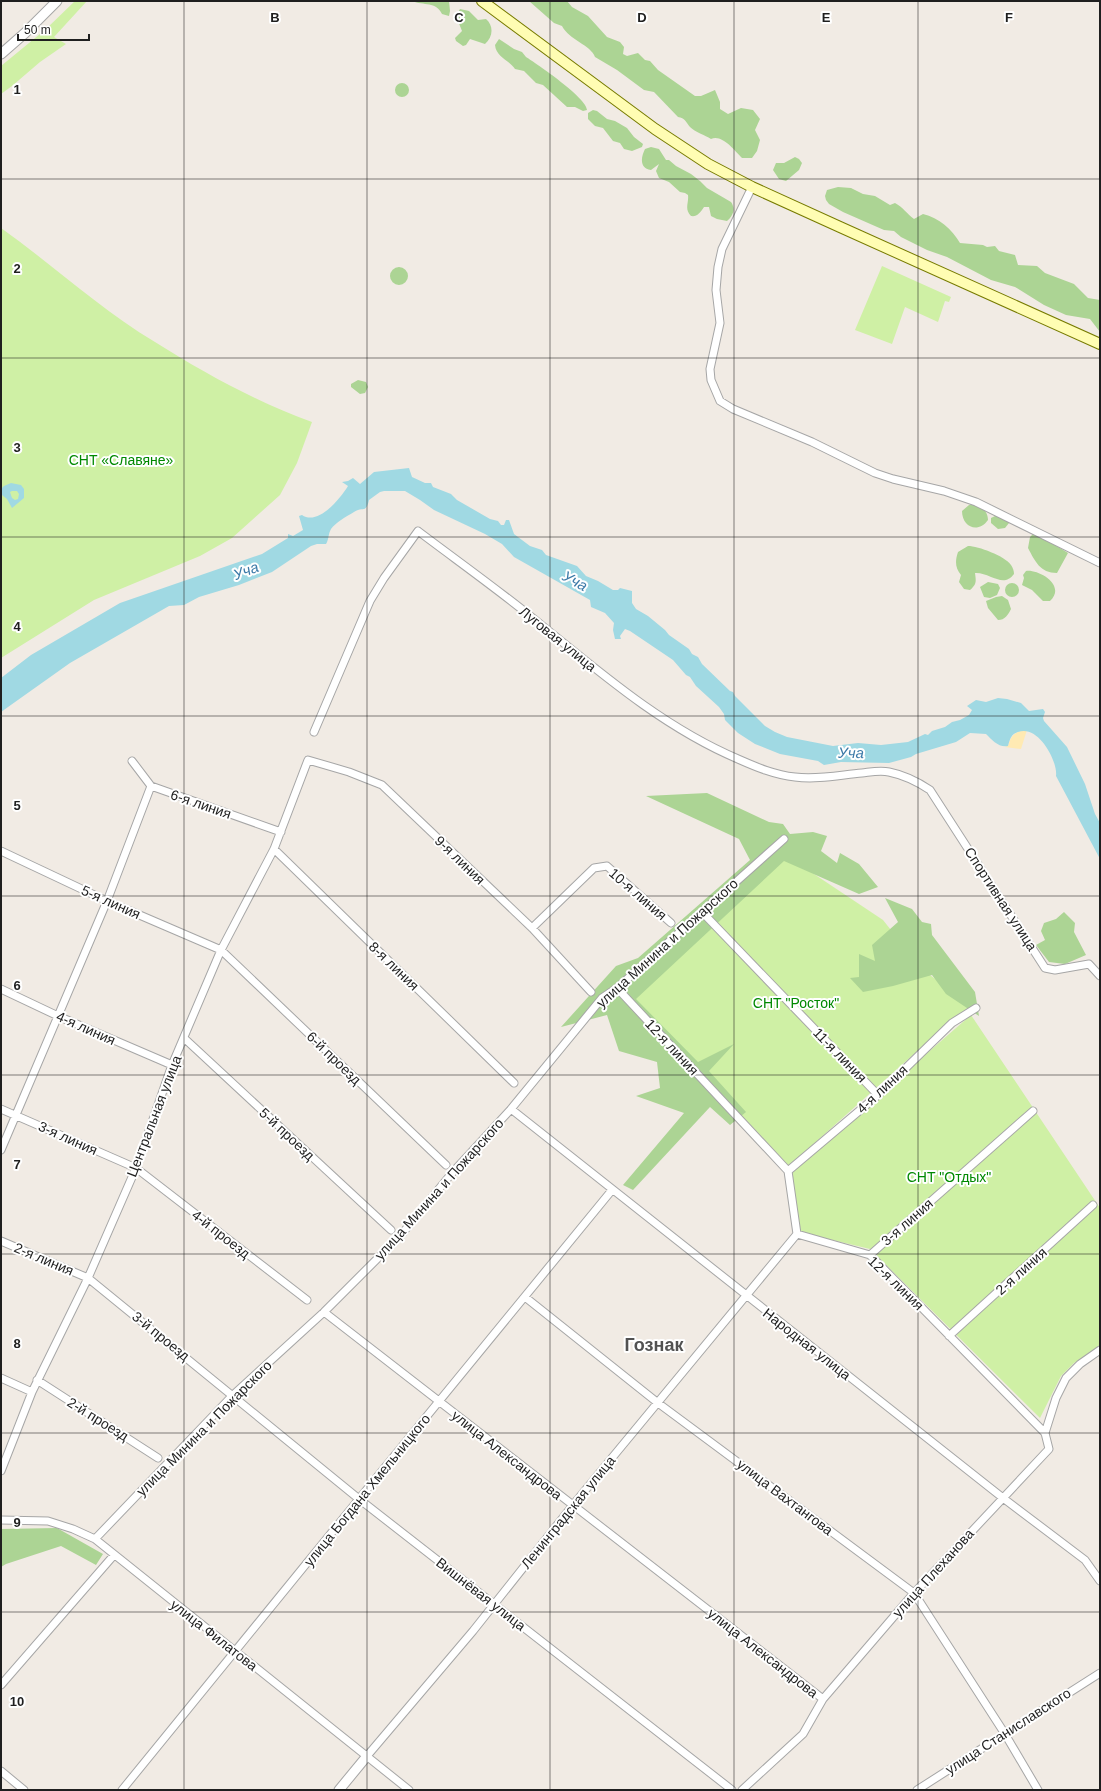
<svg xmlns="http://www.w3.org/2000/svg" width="1101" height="1791" viewBox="0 0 1101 1791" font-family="Arial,sans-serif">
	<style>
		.grass { fill: #cff0a5 }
		.forest { fill: #acd494 }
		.sand { fill: #ffeab3 }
		.water { fill: #a0d9e3; fill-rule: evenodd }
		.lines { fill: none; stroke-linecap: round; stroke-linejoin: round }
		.minor-casing { stroke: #a6a6a6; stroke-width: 9 }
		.tertiary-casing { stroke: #a6a6a6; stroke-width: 11 }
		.secondary-casing { stroke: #777b00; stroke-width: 12 }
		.minor { stroke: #fff; stroke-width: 7 }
		.tertiary { stroke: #fff; stroke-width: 9 }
		.secondary { stroke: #fffdb3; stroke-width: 10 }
		.grid { fill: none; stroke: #1f1f1f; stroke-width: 1; stroke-opacity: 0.55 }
		.labels { text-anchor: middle; stroke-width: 4; stroke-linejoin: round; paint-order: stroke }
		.park-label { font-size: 14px; fill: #008901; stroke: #fff }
		.street-label { font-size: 14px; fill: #1f1f1f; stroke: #fff }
		.water-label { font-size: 15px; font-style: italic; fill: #3c7aa8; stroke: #fff }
		.district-label { font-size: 18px; font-weight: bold; fill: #525252; stroke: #fff }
		.grid-label { font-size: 13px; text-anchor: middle; font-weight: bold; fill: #1f1f1f; stroke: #fff; stroke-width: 4; stroke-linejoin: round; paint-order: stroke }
	</style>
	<rect width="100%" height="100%" fill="#f1ebe4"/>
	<path class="grass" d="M 75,1 L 87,1 L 54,37 L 66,44 L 40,62 L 12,86 L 1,94 L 1,66 L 46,29 Z
		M 1,228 C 53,265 100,309 155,342 C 204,373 257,402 312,422 L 297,463 L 280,495 L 232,538 L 200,556 L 94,600 L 1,658 Z
		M 882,266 L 951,297 L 949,302 L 945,301 L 938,322 L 905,307 L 892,344 L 855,330 Z
		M 784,854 L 883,920 L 922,969 L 971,1006 L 943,1028 L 789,1166 L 628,994 Z
		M 971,1015 L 1100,1208 L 1100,1346 L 1074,1363 L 1061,1376 L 1040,1418 L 870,1249 L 799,1232 L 790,1172 Z"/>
	<path class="forest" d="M 412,1 L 449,1 L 450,11 L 449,16 L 442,14 C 436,1 424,6 412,1 Z
		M 529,1 L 567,1 L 572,7 L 588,16 L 607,37 L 620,42 L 624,47 L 623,54 L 627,56 L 638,53 L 645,60 L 650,61 L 658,70 L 695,96 L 701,96 L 715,90 L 720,102 L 720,109 L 728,114 L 741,108 L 753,110 L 760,119 L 755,130 L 760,140 L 757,151 L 752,158 L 742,158 C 734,150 722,134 711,139 C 705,135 695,132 690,127 C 686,122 685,118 678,117 L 654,92 L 644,90 L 617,70 L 595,57 C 591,45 569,40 562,26 L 554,23 Z
		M 460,9 L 469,11 L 478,20 L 486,19 C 494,26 493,37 485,44 L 470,39 L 466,45 L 463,46 L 456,41 L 455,38 L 462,31 L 456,16 Z
		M 499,39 L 514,49 L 522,52 L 526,57 C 537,64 587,98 587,110 L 583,111 L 575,107 L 567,107 L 543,85 L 536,83 L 524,71 L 515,69 C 509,60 496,57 495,45 Z
		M395 90a7 7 0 1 1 14 0a7 7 0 1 1-14 0Z
		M 593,110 L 597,111 L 607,119 L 615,121 L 627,128 L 634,137 L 643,144 L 642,147 L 632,151 L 624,149 L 620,143 L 613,141 L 603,128 L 595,126 L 588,119 L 588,113 Z
		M 651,147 L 659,149 L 666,160 L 669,160 L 676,166 L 691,174 L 700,181 L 707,188 L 731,202 C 736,209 733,216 727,221 L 717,219 L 711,216 L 709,207 L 704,207 C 700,213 697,217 691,216 C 684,209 689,203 688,195 L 685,193 L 680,192 L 669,182 L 659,178 L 656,171 L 659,164 L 651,170 C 639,168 641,157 645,149 Z
		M 795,157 L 799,159 L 802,163 L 799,170 L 786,181 L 779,179 L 773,170 L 776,163 L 784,163 Z
		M 838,187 L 851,188 L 863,194 L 875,196 L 890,205 L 895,203 C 903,207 907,214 914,219 L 923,214 C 939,218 952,229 960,243 L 983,245 L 987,247 L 995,246 L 999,251 L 1015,255 L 1018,265 L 1037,266 L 1045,273 L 1074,284 L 1088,298 L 1100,300 L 1100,332 L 1090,319 L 1066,315 L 1044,305 L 1015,287 L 991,280 L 947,257 L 927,250 L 901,237 L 894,231 L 884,230 L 843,212 L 829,204 L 826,200 L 825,196 L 827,190 Z
		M390 276a9 9 0 1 1 18 0a9 9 0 1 1-18 0Z
		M 358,380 L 366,382 L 368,387 L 365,393 L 360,394 L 351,387 L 351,384 Z
		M 969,505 C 979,503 988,510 988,520 C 978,534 962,527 962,511 Z
		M 997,515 L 1008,520 L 1009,523 L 1005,528 L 998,529 L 991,523 L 991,518 Z
		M 1033,534 L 1039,535 L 1068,553 L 1057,573 C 1040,573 1035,561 1028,548 L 1030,537 Z
		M 968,546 C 978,546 1005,556 1011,565 C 1013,568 1014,571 1014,574 C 1003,589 990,572 975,573 C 976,581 977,584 970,590 L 964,589 L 959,582 L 961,575 C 955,568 955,561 958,552 Z
		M 1026,571 C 1038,569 1067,585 1050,601 L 1043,601 L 1032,590 L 1022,585 L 1024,578 L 1023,575 Z
		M 988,582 L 998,584 L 1000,588 L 997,595 L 990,598 L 984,597 L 980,587 Z
		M1005 590a7 7 0 1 1 14 0a7 7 0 1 1-14 0Z
		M 1002,596 L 1008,600 L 1011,609 C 1008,615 1005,620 998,620 L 988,608 L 986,601 L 996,597 Z
		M 707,793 L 769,822 L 783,824 L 790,834 L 813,832 L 827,836 L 821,851 L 837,863 L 840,853 L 859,864 L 878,887 L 859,894 L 784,861 L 636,999 L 698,1062 L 734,1044 L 709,1071 L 746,1112 L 730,1125 L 710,1107 L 633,1190 L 623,1185 L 684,1113 L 636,1096 L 660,1088 L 657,1062 L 619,1051 L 607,1015 L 561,1027 L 616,966 L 638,958 L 750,860 L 739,839 L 646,796 Z
		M 885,898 L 912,909 L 922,922 L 931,924 L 932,935 L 975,992 L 979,1016 L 946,994 L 932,975 L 893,986 L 863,992 L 850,978 L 859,977 L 859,954 L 875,961 L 872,945 L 898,922 Z
		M 1064,912 L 1075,923 L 1074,932 L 1086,955 L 1065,964 L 1049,962 L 1036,945 L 1045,940 L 1041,931 L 1044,923 L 1056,919 Z
		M 57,1528 L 103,1554 L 96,1565 L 61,1546 L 6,1564 L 1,1567 L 1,1529 Z"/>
	<path class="sand" d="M 1027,730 L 1021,749 L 1005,747 L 1008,746 C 1011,735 1015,731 1027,730 Z"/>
	<path class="water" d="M 409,468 L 412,477 L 425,483 L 431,483 L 433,487 L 451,494 L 457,500 L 490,519 L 498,521 L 501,525 L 504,525 L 506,520 L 509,520 L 514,534 L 530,546 L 542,550 L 546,555 L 577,566 L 586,576 L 598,581 L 613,590 L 618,590 L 620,588 L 632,591 L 632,603 L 636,609 L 648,616 L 665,630 L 669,635 L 689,649 L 692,654 L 698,657 L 702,664 L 730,691 L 733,692 L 735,696 L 765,726 L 775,732 L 787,737 L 833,746 L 858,743 L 881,745 L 908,742 L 925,734 L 928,735 L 932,731 L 945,727 L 952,722 L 960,720 L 969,715 L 972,710 L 967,706 L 976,700 L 986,702 L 998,698 L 1007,699 L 1021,703 L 1029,711 L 1043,709 L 1045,712 L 1043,718 L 1044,721 L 1067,747 L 1085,784 L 1095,814 L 1100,823 L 1100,859 L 1056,776 C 1058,761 1038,724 1018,732 C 1011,734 1010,739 1008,746 C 999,748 992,740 986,734 L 970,733 L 956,742 L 916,754 L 911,757 L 889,763 L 841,762 L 824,765 L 818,761 L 780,754 L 755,744 L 738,733 L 725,720 L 724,714 L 719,707 L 696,686 L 690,677 L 686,675 L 673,660 L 630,631 L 625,629 L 620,636 L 621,639 L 615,639 L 613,630 L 614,623 L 605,613 L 591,607 L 590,600 L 514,557 L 502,544 L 485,534 L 434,510 L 420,500 L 405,491 L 384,491 L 380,492 L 369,500 C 366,514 363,506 354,512 C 347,516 335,523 331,529 C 328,534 329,539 326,544 L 317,544 L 311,546 L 272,572 L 239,585 L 199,597 L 184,605 L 169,606 L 70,663 L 1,712 L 1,678 L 31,655 L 120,603 L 262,554 L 288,538 L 288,534 L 293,536 L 303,530 L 299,516 L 302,515 C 318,526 340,499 348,486 L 342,482 L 348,481 L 353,478 L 360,484 L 374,472 Z
		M 11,483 L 21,485 L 24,489 L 24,498 L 12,508 L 7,499 L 2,495 L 2,488 L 4,486 ZM 12,491 L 17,491 L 19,494 L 18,499 L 15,500 L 12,498 L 10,492 Z"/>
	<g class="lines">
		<defs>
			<path id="minor" d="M 752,187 L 722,249 L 718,267 L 716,290 L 720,323 L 710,369 L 711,380 L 720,401 L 733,409 L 812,442 L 875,473 L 893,479 L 944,491 L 976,502 L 1100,563
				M 314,732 L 370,601 L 384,578 L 418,531 C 455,559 493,586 529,615 C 595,668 660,726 738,759 C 756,767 775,775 795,777 C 817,780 840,775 862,773 C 871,772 880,770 889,772 C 904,775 918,782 930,790 L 1045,968 L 1055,970 L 1089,964 L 1100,976
				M 132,761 L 151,786 L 281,832
				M 274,849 L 514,1083
				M 1,851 L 107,901 L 221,950 L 446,1165
				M 702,912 L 878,1095
				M 532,928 L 594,868 L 607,866 L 671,923
				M 617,988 L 788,1171 L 797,1234 L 870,1255 L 1045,1433
				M 1,989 L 58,1016 L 172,1065
				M 184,1038 L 391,1230
				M 1,1109 L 136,1168 L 307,1300
				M 511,1109 L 1003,1498 L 1085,1560 L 1100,1581
				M 1,1150 L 107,901 L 151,786
				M 788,1171 L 878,1095 L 952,1023 L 976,1008
				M 1,1241 L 88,1278 L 359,1499 L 732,1790
				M 870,1255 L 1033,1111
				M 525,1297 L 658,1403 L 914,1593 L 1005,1734 L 1038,1790
				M 324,1312 L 823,1699
				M 949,1336 L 1093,1205
				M 1,1378 L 32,1392
				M 37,1380 L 158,1458
				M 1,1471 L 32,1392 L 88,1278 L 136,1168 L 172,1065 L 221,950 L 274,849 L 308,760 L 349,772 L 382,785 L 532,928 L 591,992
				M 1,1520 L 48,1521 L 73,1529 L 95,1539 L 409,1790
				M 95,1539 L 233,1395 L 324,1312 L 401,1235 L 452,1173 L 511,1109 L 602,998 L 617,988 L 784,839
				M 1,1685 L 114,1555
				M 367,1756 L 473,1631 L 573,1505 L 797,1234
				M 1,1771 L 24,1790
				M 122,1790 L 359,1499 L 612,1190
				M 742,1790 L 803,1734 L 823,1699 L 914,1593 L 1049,1449 L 1045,1433 L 1056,1398 L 1066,1378 L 1080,1364 L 1100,1350
				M 917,1790 L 1100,1673"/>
			<path id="tertiary" d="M 1,54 L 25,33 L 57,1
				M 339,1790 L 367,1756"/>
			<path id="secondary" d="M 482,1 L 655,129 L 708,164 L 752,187 L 840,227 L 1100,344"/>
		</defs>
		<use href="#minor" class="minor-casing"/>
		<use href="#tertiary" class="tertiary-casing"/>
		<use href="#secondary" class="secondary-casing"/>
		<use href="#minor" class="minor"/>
		<use href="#tertiary" class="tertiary"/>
		<use href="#secondary" class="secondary"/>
	</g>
	<path class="grid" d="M 184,1 L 184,1790M 367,1 L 367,1790M 550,1 L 550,1790M 734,1 L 734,1790M 918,1 L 918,1790M 1,179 L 1100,179M 1,358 L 1100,358M 1,537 L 1100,537M 1,716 L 1100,716M 1,896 L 1100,896M 1,1075 L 1100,1075M 1,1254 L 1100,1254M 1,1433 L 1100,1433M 1,1612 L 1100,1612"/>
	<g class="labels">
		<g class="park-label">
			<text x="121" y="465">СНТ «Славяне»</text>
			<text x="796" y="1008">СНТ "Росток"</text>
			<text x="949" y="1182">СНТ "Отдых"</text>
		</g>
		<g class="street-label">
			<text transform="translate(558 639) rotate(39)" y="5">Луговая улица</text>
			<text transform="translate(201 804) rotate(19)" y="5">6-я линия</text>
			<text transform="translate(460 860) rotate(44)" y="5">9-я линия</text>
			<text transform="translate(638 894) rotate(41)" y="5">10-я линия</text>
			<text transform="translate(1001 899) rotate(57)" y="5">Спортивная улица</text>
			<text transform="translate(111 902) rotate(24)" y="5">5-я линия</text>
			<text transform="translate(667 943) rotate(-42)" y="5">улица Минина и Пожарского</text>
			<text transform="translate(394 966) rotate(44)" y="5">8-я линия</text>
			<text transform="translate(86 1028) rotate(24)" y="5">4-я линия</text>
			<text transform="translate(672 1047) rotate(47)" y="5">12-я линия</text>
			<text transform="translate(840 1055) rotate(46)" y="5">11-я линия</text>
			<text transform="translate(334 1058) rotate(44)" y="5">6-й проезд</text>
			<text transform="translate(882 1089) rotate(-43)" y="5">4-я линия</text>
			<text transform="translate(154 1116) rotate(-69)" y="5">Центральная улица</text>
			<text transform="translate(287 1134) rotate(43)" y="5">5-й проезд</text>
			<text transform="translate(68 1138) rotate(24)" y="5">3-я линия</text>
			<text transform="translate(439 1189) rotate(-48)" y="5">улица Минина и Пожарского</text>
			<text transform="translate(907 1222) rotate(-41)" y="5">3-я линия</text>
			<text transform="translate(221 1234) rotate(38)" y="5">4-й проезд</text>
			<text transform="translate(44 1259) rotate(23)" y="5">2-я линия</text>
			<text transform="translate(1021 1271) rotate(-42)" y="5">2-я линия</text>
			<text transform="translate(896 1283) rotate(44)" y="5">12-я линия</text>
			<text transform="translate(161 1336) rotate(39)" y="5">3-й проезд</text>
			<text transform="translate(807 1344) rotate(38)" y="5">Народная улица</text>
			<text transform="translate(98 1419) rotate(32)" y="5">2-й проезд</text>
			<text transform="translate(204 1428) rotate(-45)" y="5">улица Минина и Пожарского</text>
			<text transform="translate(507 1455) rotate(38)" y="5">улица Александрова</text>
			<text transform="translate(367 1490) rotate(-51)" y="5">улица Богдана Хмельницкого</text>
			<text transform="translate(785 1497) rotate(37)" y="5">улица Вахтангова</text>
			<text transform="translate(568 1512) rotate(-51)" y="5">Ленинградская улица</text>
			<text transform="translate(933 1573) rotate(-48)" y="5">улица Плеханова</text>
			<text transform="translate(481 1594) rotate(38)" y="5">Вишнёвая улица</text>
			<text transform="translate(214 1635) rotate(38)" y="5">улица Филатова</text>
			<text transform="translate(763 1653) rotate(38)" y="5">улица Александрова</text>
			<text transform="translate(1008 1731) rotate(-33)" y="5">улица Станиславского</text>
		</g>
		<g class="water-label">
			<text transform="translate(246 571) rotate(-21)" y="5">Уча</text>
			<text transform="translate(575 581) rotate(29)" y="5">Уча</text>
			<text transform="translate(851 753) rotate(1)" y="5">Уча</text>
		</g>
		<g class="district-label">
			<text x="654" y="1351">Гознак</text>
		</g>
	</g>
	<g class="grid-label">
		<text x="275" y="22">B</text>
		<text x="459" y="22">C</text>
		<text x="642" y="22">D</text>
		<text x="826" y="22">E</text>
		<text x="1009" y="22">F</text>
		<text x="17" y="94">1</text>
		<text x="17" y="273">2</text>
		<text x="17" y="452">3</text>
		<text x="17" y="631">4</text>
		<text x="17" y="810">5</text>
		<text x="17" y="990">6</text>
		<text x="17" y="1169">7</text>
		<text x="17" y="1348">8</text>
		<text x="17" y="1527">9</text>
		<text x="17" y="1706">10</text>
	</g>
	<rect width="1101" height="1791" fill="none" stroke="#1f1f1f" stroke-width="4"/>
	<path d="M18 34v6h71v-6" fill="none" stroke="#1f1f1f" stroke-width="2"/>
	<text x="24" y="34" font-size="12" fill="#1f1f1f" stroke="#ffffff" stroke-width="3" paint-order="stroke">50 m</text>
</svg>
